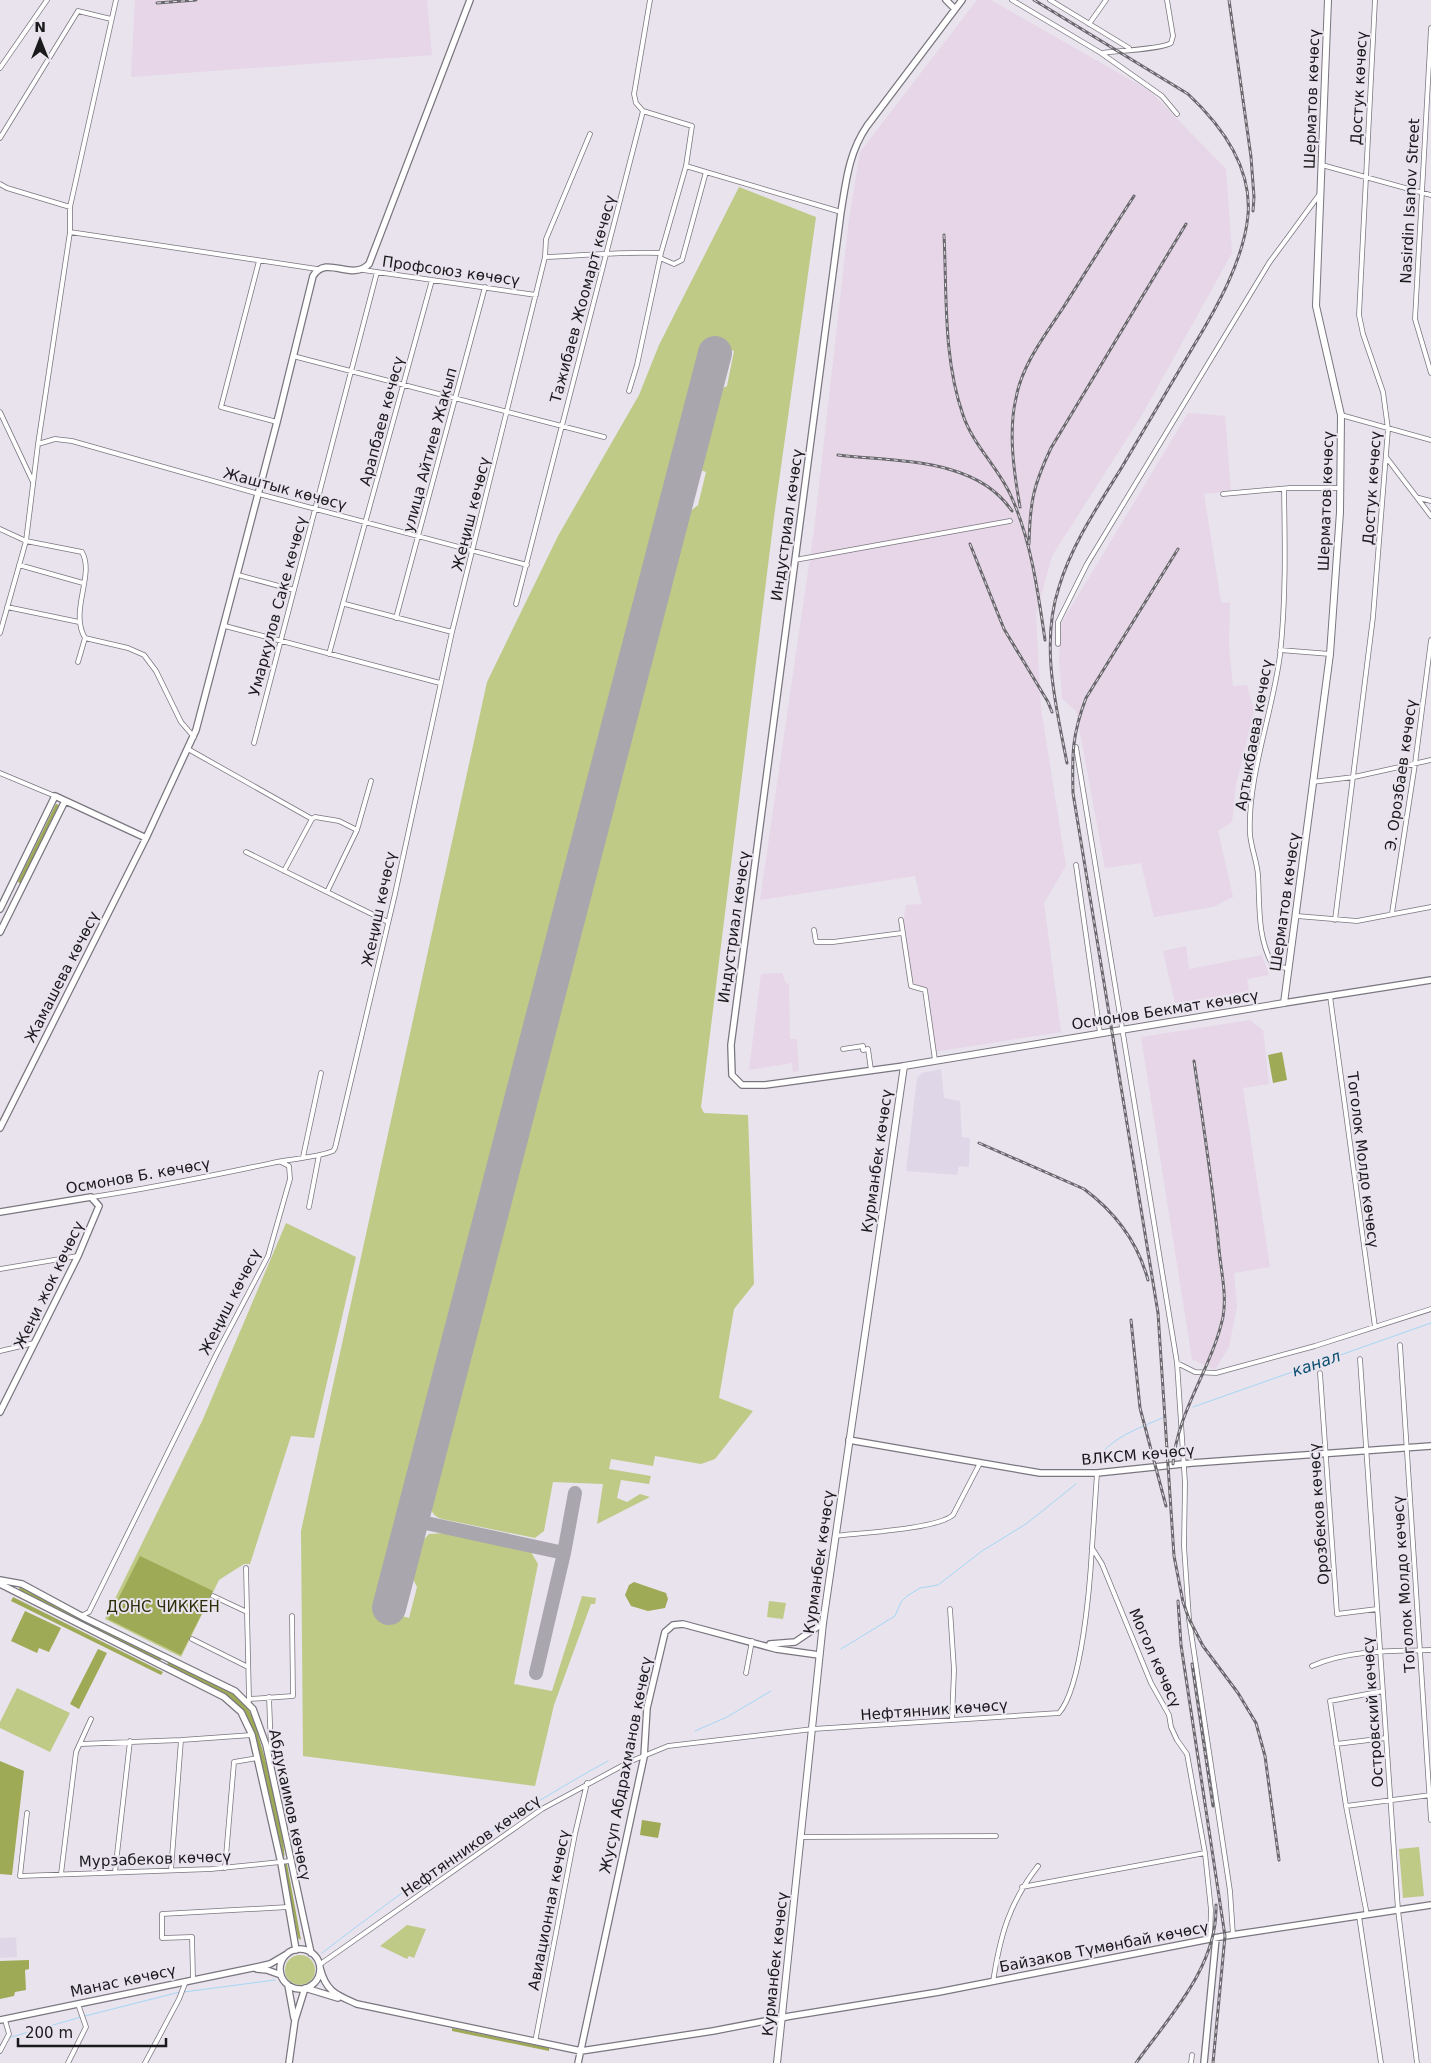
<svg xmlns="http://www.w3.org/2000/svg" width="1431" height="2063" viewBox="0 0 1431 2063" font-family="'DejaVu Sans',sans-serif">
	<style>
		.industrial { fill: #e6d6e7 }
		.built { fill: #dfd7e8 }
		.green { fill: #bfca87 }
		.forest { fill: #9eaa55 }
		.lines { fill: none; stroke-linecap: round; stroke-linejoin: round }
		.stream { stroke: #a6d6f6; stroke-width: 1 }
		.taxiway { stroke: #a9a6ad; stroke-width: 14 }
		.runway { stroke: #a9a6ad; stroke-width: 34 }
		.street-casing { stroke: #7a767f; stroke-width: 5.5 }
		.secondary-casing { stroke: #7a767f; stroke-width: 8 }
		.primary-casing { stroke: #7a767f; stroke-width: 8 }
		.street { stroke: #fff; stroke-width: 4 }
		.secondary { stroke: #fff; stroke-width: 5.5 }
		.primary { stroke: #fff; stroke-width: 6 }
		.rail-casing { stroke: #6a686d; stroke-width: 3 }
		.rail { stroke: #e8e3ed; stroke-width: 1; stroke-dasharray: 4; stroke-linecap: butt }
		.labels { text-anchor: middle; stroke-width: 4; stroke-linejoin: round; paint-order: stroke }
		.street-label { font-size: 15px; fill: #1a191c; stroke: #e8e3ed }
		.park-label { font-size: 15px; fill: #2a2e09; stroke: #e8e3ed }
		.water-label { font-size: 16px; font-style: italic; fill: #084d70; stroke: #e8e3ed }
	</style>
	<rect width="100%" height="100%" fill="#e8e3ed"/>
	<path class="industrial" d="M 135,0 L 427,0 L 432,55 L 131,77 Z
		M 977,0 L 991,0 L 1150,91 L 1226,169 L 1232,253 L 1142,415 L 1052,556 L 1036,614 L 1041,708 L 1066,866 L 1044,903 L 1061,1032 L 934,1052 L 926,988 L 908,981 L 901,934 L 906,905 L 922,904 L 915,876 L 760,900 L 814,530 L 849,219 L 860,152 Z
		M 1188,413 L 1225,416 L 1231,491 L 1204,494 L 1221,602 L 1230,603 L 1229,647 L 1233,686 L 1247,685 L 1254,711 L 1236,785 L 1232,822 L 1218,831 L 1233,897 L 1213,907 L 1154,917 L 1141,863 L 1105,868 L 1076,711 L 1062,699 L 1059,658 L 1062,622 Z
		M 1186,946 L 1189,969 L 1262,955 L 1269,975 L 1247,979 L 1249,991 L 1175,1003 L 1163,951 Z
		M 782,973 L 786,984 L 789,983 L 790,1039 L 797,1039 L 799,1071 L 793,1072 L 792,1063 L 749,1070 L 761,974 Z
		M 1250,1020 L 1263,1030 L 1269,1084 L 1243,1088 L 1270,1267 L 1234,1273 L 1237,1306 L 1229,1347 L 1215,1370 L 1192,1359 L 1141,1037 Z"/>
	<path class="built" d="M 941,1069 L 944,1098 L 960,1101 L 962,1137 L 970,1138 L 969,1167 L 959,1166 L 957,1175 L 906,1171 L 917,1078 L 922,1073 Z
		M 16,1937 L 17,1957 L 0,1958 L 0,1938 Z"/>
	<path class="green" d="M 739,187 L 816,217 L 774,517 L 701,1107 L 704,1113 L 748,1115 L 754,1284 L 734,1309 L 719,1398 L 753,1411 L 715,1459 L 701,1464 L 655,1456 L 653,1466 L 611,1459 L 609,1469 L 651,1476 L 649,1484 L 621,1480 L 617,1498 L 627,1502 L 640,1494 L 650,1497 L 597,1524 L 603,1484 L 553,1482 L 544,1531 L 535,1538 L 442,1519 C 433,1516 430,1511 431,1501 L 687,514 L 698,505 L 706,472 L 698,469 L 719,390 L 727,386 L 734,351 L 705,344 L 374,1612 L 401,1620 L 402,1616 L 409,1618 L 417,1587 L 412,1577 L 419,1545 L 429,1534 L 445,1533 L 531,1552 L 538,1564 L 514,1684 L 552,1691 L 582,1596 L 596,1598 L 595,1604 L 591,1604 L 554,1705 L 535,1786 L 303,1756 L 301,1531 L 487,682 L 558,536 L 639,395 L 659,345 Z
		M 286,1223 L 356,1257 L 314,1438 L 291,1436 L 250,1564 L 244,1564 L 219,1580 L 181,1657 L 105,1619 L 203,1419 Z
		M 769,1601 L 786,1603 L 783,1619 L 767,1617 Z
		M 17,1688 L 70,1713 L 50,1752 L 0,1728 L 0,1722 Z
		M 1419,1847 L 1424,1896 L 1403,1898 L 1399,1849 Z
		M 407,1925 L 426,1929 L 414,1958 L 409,1956 L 407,1959 L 380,1946 Z
		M285 1970a15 15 0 1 1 30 0a15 15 0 1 1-30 0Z"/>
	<path class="forest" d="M 56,804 L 59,805 L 57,809 L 21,883 L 19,883 L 18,881 Z
		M 1282,1052 L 1287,1080 L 1273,1083 L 1268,1055 Z
		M 140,1556 L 213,1591 L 181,1655 L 108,1619 Z
		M 634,1582 L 666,1593 L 668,1599 L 665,1608 L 648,1611 L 631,1606 L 625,1595 L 629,1585 Z
		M 20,1587 L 161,1657 L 161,1660 L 159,1661 L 18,1591 Z
		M 13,1597 L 163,1672 L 161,1675 L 11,1601 Z
		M 25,1611 L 61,1628 L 49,1652 L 39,1648 L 37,1653 L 11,1641 Z
		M 98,1649 L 107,1653 L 79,1709 L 70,1704 Z
		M 167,1662 L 171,1662 C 194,1673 224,1683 242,1701 C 247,1707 251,1713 254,1721 C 261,1740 288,1845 284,1859 L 256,1738 L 244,1712 L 229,1697 L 169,1666 Z
		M 0,1761 L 24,1771 L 12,1875 L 0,1874 Z
		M 642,1820 L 661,1823 L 658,1838 L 640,1835 Z
		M 285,1863 L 287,1864 L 301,1940 L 298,1938 L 284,1865 Z
		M 29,1960 L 29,1969 L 25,1970 L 26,1990 L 15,1992 L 14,1996 L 0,1999 L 0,1961 Z
		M 452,2028 L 549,2048 L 549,2051 L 452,2031 Z"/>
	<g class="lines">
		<path class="stream" d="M 1193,1407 L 1431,1323
			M 1094,1464 C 1109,1438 1135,1430 1162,1418
			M 841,1649 L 895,1616 L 901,1602 L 907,1596 L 920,1588 L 938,1585 L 982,1551 L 1026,1524 L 1076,1484
			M 695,1731 L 727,1717 L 771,1691
			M 322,1953 C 413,1883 507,1816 608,1761
			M 184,1992 L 275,1980
			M 85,2016 L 180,1992
			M 8,2038 L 81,2017"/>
		<path class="taxiway" d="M 412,1520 L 564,1553
			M 536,1673 L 564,1553 L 575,1493"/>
		<path class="runway" d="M 389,1608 L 715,353"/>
		<defs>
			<path id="street" d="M 1012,0 L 1101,53 L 1162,96 L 1177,114
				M 1050,0 L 1129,48
				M 1089,24 L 1106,0
				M 1431,28 L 1415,319 L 1431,373
				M 1101,53 C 1116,51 1163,49 1171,43 L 1173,36 L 1167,0
				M 0,68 L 47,0
				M 643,111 L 692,126 L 686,166
				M 0,138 L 78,11 L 111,19
				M 1322,165 L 1431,195
				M 0,184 L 7,188 L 70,207
				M 70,232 L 317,269
				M 545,257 C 584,256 622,251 661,253
				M 660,258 L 674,264 L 682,260 L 706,172 L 841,212
				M 259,261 L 221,407 L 277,422
				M 363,270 L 536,295
				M 293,356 L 604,437
				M 629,391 L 637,365 L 661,253 L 686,166 L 706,172
				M 0,412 L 33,482
				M 1341,415 L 1431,440
				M 38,444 L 55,439 L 72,441 L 259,494 L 527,565
				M 1386,457 L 1431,516
				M 1284,489 C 1285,545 1286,600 1280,655 C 1273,711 1247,779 1250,834 C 1251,848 1257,861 1258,875 C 1260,906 1257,935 1272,964 L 1289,969
				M 1223,494 L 1290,488 L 1340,488
				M 1419,498 L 1431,501
				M 0,529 L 26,541 L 82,552 C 95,575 69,611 85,638 L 128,648 L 144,655 L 156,671 L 181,722 L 194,737
				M 795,560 L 1010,521
				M 19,565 L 83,583
				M 238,575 L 294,590
				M 345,604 L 452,632
				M 516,604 L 643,111 L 636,103 L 634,94 L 650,0
				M 7,607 L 79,622
				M 396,618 L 485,287
				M 225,626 L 440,683
				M 0,633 L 26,541 L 38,444 L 70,232 L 70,207 L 116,0
				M 1058,644 L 1058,622 L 1087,564 L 1269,263 L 1319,195
				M 1280,650 L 1330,654
				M 329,654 L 432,280
				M 78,662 L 85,638
				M 254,743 L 377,272
				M 1076,747 L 1177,1363 L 1195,1372 L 1216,1373 L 1315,1346 L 1431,1309
				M 188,749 L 312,819 L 315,817 L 339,821 L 357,830 L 371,781
				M 0,773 L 55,796
				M 1312,782 L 1354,777 L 1431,760
				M 246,852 L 388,922
				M 1076,865 L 1100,1033
				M 284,871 L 312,819
				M 327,892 L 357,830
				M 1392,913 L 1415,764 L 1431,640
				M 1297,916 L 1357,921 L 1431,907
				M 901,920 L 911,986 L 925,990 L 935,1060
				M 1335,920 L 1373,617 L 1388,429 L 1383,392 L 1363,334 L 1359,315 L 1375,0
				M 814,930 L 816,942 L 833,942 L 902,933
				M 1330,996 L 1375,1327
				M 843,1049 L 863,1046 L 863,1050 L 868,1049 L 871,1070
				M 303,1157 L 321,1073
				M 92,1197 C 154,1188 215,1175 277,1162 C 295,1158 316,1158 333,1151 L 335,1148 L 395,894 L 452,632 L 545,257 L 546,239 L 590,134
				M 309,1207 L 319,1155
				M 0,1269 L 78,1256
				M 1400,1345 L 1431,1820
				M 0,1351 L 34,1343
				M 1360,1359 L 1398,1910 L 1417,2063
				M 1177,1363 L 1185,1483 L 1184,1546 L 1189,1619 L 1230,1891 L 1233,1935
				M 1320,1373 L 1337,1614 L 1377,1609
				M 1097,1473 L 1092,1548 L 1102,1564 L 1151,1683 L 1169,1715 L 1171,1727 L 1177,1740 L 1187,1754 L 1205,1853 L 1211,1910 L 1210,1939
				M 835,1536 C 860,1533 937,1529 953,1515 L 980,1463
				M 246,1568 L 249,1699
				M 213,1596 L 247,1612
				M 950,1609 L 954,1670 L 952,1719
				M 81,1616 L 89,1612 L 217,1353 L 268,1256 L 290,1179 L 289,1166 L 281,1162
				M 192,1639 L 248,1667
				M 1312,1666 C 1348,1650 1392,1651 1431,1650
				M 746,1673 L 752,1641
				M 269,1697 L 271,1749
				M 249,1701 L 249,1699 L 293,1696 L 292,1616
				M 81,1744 L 181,1740 L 252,1735
				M 1336,1744 L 1386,1738
				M 1346,1806 L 1431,1795
				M 27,1813 L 20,1876 L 211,1869 L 290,1861
				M 802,1837 L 996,1836
				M 225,1868 L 234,1762 L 258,1758
				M 171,1870 L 181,1740
				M 115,1872 L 130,1741
				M 61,1874 L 76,1752 L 91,1719
				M 1022,1887 L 1205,1853
				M 1367,1915 L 1346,1806 L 1330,1701 L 1383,1691
				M 1359,1916 L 1381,2063
				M 319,1965 L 542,1809 L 629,1762 L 668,1746 L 813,1729 L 1059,1713 C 1082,1687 1090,1584 1092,1548
				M 193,1979 L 192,1937 L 162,1938 L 162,1914 L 288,1907
				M 993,1982 C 1000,1936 1009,1903 1038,1866
				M 535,2042 L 575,1834 L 587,1783
				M 0,2051 L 9,2034 L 5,2020
				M 68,2063 L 86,2027 L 78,2004
				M 145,2063 L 179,1999 L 186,1981
				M 1191,2063 L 1192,2055"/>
			<path id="secondary" d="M 946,0 L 955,9
				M 0,909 L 55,796 L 146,838
				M 0,932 L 65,801
				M 1284,1003 L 1431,980
				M 904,1066 L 765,1085 L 742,1085 L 732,1075 L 731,1045 L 841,212 C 846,181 849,152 867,126 L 962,0
				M 0,1128 L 146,838 L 196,730 L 277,422 L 313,276 C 327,254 351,282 369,264 L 470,0
				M 0,1212 L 91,1197 L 99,1206 L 78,1256 L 0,1412
				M 849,1440 L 1040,1473 L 1097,1473 L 1192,1463 L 1431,1446
				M 0,1580 L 22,1584 L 85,1618 L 235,1691 L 253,1709 L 266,1745 L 311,1953
				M 0,1584 L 224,1697 L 241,1712 L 252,1735 L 281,1863 L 296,1950
				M 770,1644 L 795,1642 L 823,1623
				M280 1969a20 20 0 1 1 40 0a20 20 0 1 1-40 0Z
				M 320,1968 C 326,1992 337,1995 357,2004 L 581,2051 L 713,2031 L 791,2016 L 939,1992 L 1225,1936 L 1431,1905
				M 257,1969 L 267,1970 L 281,1975
				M 288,1985 L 294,2018
				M 0,2020 L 252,1968 L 270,1964 L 287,1954
				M 289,2063 L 295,2020 L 305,1988 L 338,1998
				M 578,2063 L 634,1803 L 644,1757 L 647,1708 L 665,1632 L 673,1625 L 683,1624 L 776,1649 L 819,1655
				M 1204,2063 L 1216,1938"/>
			<path id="primary" d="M 777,2063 L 823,1623 L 904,1066 L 1284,1003 L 1330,654 L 1340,512 L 1341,415 L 1316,306 L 1328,0"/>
		</defs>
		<use href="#street" class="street-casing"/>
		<use href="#secondary" class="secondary-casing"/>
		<use href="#primary" class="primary-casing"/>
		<use href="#street" class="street"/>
		<use href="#secondary" class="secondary"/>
		<use href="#primary" class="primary"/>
		<defs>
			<path id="rail" d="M 1034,0 L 1188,94 C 1221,125 1252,167 1248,215 C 1244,260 1216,309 1193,347 C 1169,387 1146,427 1122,467 C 1098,506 1072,544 1059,587 C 1040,644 1056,706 1067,763
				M 1229,0 L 1251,157 L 1254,197 L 1253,211
				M 157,3 L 196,0
				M 944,235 C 947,295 943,358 963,415 C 973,445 998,467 1011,496 C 1031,540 1038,592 1045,640
				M 838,455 C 896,462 976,457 1012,511
				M 1020,507 C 1014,473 1008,432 1016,398 C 1022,365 1045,335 1063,308 C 1087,270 1110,233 1134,196
				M 970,544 L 1004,629 L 1048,702 L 1052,712
				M 1029,544 C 1030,502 1033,486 1051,448 L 1186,224
				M 1178,549 L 1086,698 C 1072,735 1072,754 1073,793 L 1158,1313 L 1174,1556 L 1183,1602 L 1189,1619 L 1203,1646 L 1238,1693 L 1256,1723 L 1265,1756 L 1279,1860
				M 979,1143 L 1084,1189 C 1115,1212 1138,1243 1148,1280
				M 1131,1320 L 1140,1408 L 1166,1506
				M 1173,1464 C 1177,1412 1212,1368 1223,1317 C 1227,1295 1221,1271 1219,1249 C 1213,1186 1203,1123 1194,1061
				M 1178,1601 L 1181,1645 L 1225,1936 L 1213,2063
				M 1192,1664 L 1213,1806
				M 1136,2063 C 1169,2017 1218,1966 1216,1905"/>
		</defs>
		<use href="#rail" class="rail-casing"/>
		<use href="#rail" class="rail"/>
	</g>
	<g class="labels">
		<g class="street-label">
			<text transform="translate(1359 88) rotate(-87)" y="5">Достук көчөсү</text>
			<text transform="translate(1312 99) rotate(-88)" y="5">Шерматов көчөсү</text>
			<text transform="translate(1410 201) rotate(-87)" y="5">Nasirdin Isanov Street</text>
			<text transform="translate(451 271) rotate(8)" y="5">Профсоюз көчөсү</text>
			<text transform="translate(583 299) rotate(-75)" y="5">Тажибаев Жоомарт көчөсү</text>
			<text transform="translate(382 421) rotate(-75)" y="5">Арапбаев көчөсү</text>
			<text transform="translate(430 450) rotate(-75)" y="5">улица Айтиев Жакып</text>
			<text transform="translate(1372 488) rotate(-86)" y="5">Достук көчөсү</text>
			<text transform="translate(285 489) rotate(15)" y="5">Жаштык көчөсү</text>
			<text transform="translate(1326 501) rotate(-88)" y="5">Шерматов көчөсү</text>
			<text transform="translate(471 514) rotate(-76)" y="5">Жеңиш көчөсү</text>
			<text transform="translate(787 525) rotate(-82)" y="5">Индустриал көчөсү</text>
			<text transform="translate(278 606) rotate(-75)" y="5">Умаркулов Саке көчөсү</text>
			<text transform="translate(1254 735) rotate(-80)" y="5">Артыкбаева көчөсү</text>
			<text transform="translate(1401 775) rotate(-82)" y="5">Э. Орозбаев көчөсү</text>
			<text transform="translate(1285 902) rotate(-82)" y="5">Шерматов көчөсү</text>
			<text transform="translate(379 909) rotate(-78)" y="5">Жеңиш көчөсү</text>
			<text transform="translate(734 927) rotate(-82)" y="5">Индустриал көчөсү</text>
			<text transform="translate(62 977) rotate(-63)" y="5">Жамашева көчөсү</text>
			<text transform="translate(1165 1010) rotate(-9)" y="5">Осмонов Бекмат көчөсү</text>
			<text transform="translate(1363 1160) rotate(83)" y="5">Тоголок Молдо көчөсү</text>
			<text transform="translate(877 1161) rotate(-82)" y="5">Курманбек көчөсү</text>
			<text transform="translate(138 1176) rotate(-10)" y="5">Осмонов Б. көчөсү</text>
			<text transform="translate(49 1285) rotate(-64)" y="5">Жеңи жок көчөсү</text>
			<text transform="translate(230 1302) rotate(-63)" y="5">Жеңиш көчөсү</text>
			<text transform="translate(1138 1455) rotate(-5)" y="5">ВЛКСМ көчөсү</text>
			<text transform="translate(1319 1514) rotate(-94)" y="5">Орозбеков көчөсү</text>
			<text transform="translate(819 1562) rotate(-82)" y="5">Курманбек көчөсү</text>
			<text transform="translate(1404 1584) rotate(-94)" y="5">Тоголок Молдо көчөсү</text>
			<text transform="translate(1155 1658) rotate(66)" y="5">Могол көчөсү</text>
			<text transform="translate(934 1710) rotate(-4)" y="5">Нефтянник көчөсү</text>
			<text transform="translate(1373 1712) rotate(-94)" y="5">Островский көчөсү</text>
			<text transform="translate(626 1765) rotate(-79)" y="5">Жусуп Абдрахманов көчөсү</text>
			<text transform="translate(290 1805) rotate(78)" y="5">Абдукаимов көчөсү</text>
			<text transform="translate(471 1846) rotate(-35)" y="5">Нефтянников көчөсү</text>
			<text transform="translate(155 1859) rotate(-2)" y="5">Мурзабеков көчөсү</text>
			<text transform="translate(549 1910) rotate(-79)" y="5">Авиационная көчөсү</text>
			<text transform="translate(1104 1947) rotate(-11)" y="5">Байзаков Түмөнбай көчөсү</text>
			<text transform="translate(775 1964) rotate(-84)" y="5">Курманбек көчөсү</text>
			<text transform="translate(123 1981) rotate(-12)" y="5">Манас көчөсү</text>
		</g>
		<g class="park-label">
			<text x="163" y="1612">ДОНС ЧИККЕН</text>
		</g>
		<g class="water-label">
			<text transform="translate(1316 1363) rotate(-19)" y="6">канал</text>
		</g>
	</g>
	<g transform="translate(40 40)" stroke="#e8e3ed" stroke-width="4" paint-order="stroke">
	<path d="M0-4L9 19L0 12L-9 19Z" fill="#1a191c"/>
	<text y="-8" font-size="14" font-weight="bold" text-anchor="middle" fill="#1a191c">N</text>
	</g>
	<path d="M18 2038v8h148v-8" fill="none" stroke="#1a191c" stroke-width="2.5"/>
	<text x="25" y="2038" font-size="15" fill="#1a191c" stroke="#e8e3ed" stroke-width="4" paint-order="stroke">200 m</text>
</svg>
